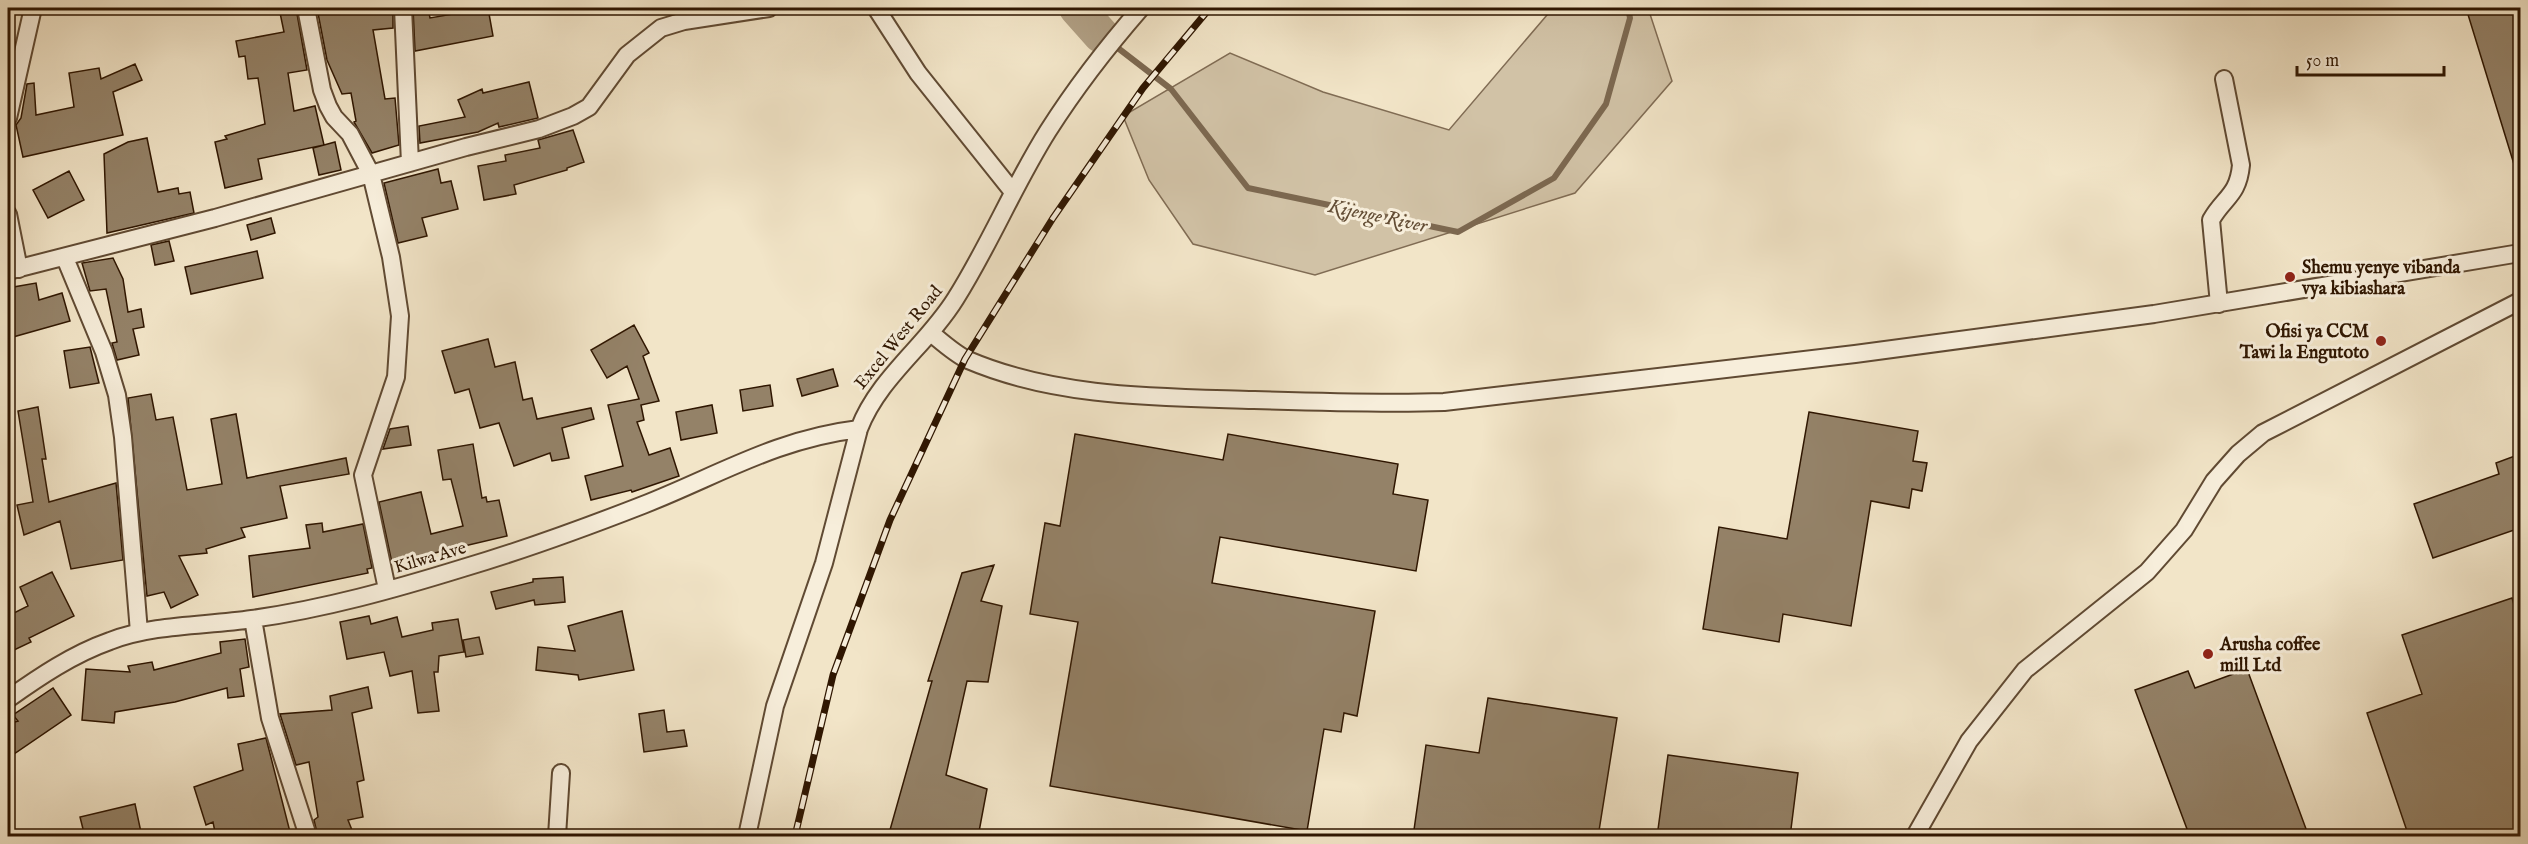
<svg xmlns="http://www.w3.org/2000/svg" width="2528" height="844" viewBox="0 0 2528 844" font-family="'IM FELL English',serif">
	<style>
		.green { fill: #d1c2a6; stroke: #806c54; stroke-width: 1.5 }
		.lines { fill: none; stroke-linecap: round; stroke-linejoin: round }
		.stream { stroke: #7c6850; stroke-width: 6 }
		.river { stroke: #b09f84; stroke-width: 36 }
		.building { fill: #948268; stroke: #2f1601; stroke-width: 1.5 }
		.street-casing { stroke: #604a33; stroke-width: 20 }
		.street { stroke: #f7eedb; stroke-width: 16 }
		.rail-casing { stroke: #2f1601; stroke-width: 7 }
		.rail { stroke: #f7eedb; stroke-width: 4.5; stroke-dasharray: 14; stroke-linecap: butt }
		.poi-dot { fill: #8f2418; stroke: #f7eedb; stroke-width: 2 }
		.labels { text-anchor: middle; stroke-width: 6; stroke-linejoin: round; paint-order: stroke }
		.poi-label { font-size: 18px; font-weight: bold; fill: #2f1601; stroke: #f7eedb; text-anchor: start }
		.street-label { font-size: 18px; fill: #2f1601; stroke: #f7eedb }
		.water-label { font-size: 20px; font-style: italic; fill: #634d35; stroke: #f7eedb }
	</style>
	<rect width="100%" height="100%" fill="#f2e5c8"/>
	<filter id="stains"><feTurbulence type="fractalNoise" baseFrequency=".00333" numOctaves="4"/><feColorMatrix values="0 0 0 0 .2 0 0 0 0 .09 0 0 0 0 .02 0 0 0 .5 -.17"/></filter>
	<radialGradient id="worn" r=".72"><stop offset=".6" stop-color="#630" stop-opacity="0"/><stop offset="1" stop-color="#630" stop-opacity=".3"/></radialGradient>
	<path class="green" d="M 1553,8 L 1648,8 L 1672,81 L 1575,193 L 1315,275 L 1193,244 L 1149,180 L 1123,116 L 1230,53 L 1323,92 L 1449,130 Z"/>
	<g class="lines">
		<path class="stream" d="M 1101,35 L 1171,89 L 1248,188 L 1458,232 L 1554,178 L 1606,104 L 1630,18 L 1628,8"/>
		<path class="river" d="M 1077,8 L 1101,35"/>
	</g>
	<path class="building" d="M 279,8 L 296,8 L 307,70 L 288,73 L 294,111 L 315,106 L 324,145 L 258,159 L 262,179 L 225,188 L 215,142 L 227,139 L 225,136 L 265,124 L 258,78 L 248,79 L 245,56 L 239,57 L 236,41 L 284,32 Z
		M 317,8 L 393,8 L 393,28 L 373,30 L 385,99 L 395,98 L 399,145 L 372,153 L 354,122 L 356,121 L 351,93 L 342,94 L 327,60 Z
		M 413,8 L 428,8 L 430,18 L 488,8 L 493,36 L 415,51 Z
		M 2466,8 L 2520,8 L 2520,173 L 2517,174 Z
		M 135,64 L 142,80 L 113,92 L 123,135 L 23,157 L 16,125 L 21,118 L 27,84 L 34,83 L 36,115 L 74,107 L 69,73 L 99,68 L 101,79 Z
		M 529,82 L 538,118 L 499,127 L 498,123 L 478,132 L 420,143 L 419,126 L 465,117 L 458,100 L 482,89 L 483,93 Z
		M 573,130 L 584,162 L 567,168 L 567,170 L 514,185 L 516,194 L 484,200 L 478,166 L 506,161 L 505,155 L 540,148 L 538,140 Z
		M 147,138 L 158,192 L 178,188 L 179,194 L 190,192 L 194,213 L 107,233 L 104,154 L 128,142 Z
		M 335,142 L 341,170 L 319,175 L 313,148 Z
		M 438,169 L 441,183 L 451,181 L 458,209 L 422,218 L 427,236 L 398,243 L 384,183 Z
		M 69,171 L 84,200 L 48,218 L 33,190 Z
		M 271,218 L 275,233 L 251,240 L 247,225 Z
		M 169,241 L 174,261 L 155,265 L 151,245 Z
		M 257,251 L 263,278 L 191,294 L 185,267 Z
		M 113,258 L 123,279 L 128,312 L 141,309 L 144,327 L 133,329 L 139,355 L 117,360 L 112,343 L 117,342 L 106,289 L 90,291 L 82,263 Z
		M 36,283 L 39,300 L 62,293 L 70,321 L 13,337 L 8,314 L 8,288 Z
		M 634,325 L 649,353 L 643,356 L 659,401 L 641,405 L 644,420 L 637,422 L 649,455 L 670,448 L 679,476 L 632,492 L 631,490 L 591,500 L 585,476 L 623,466 L 608,405 L 639,399 L 627,366 L 607,378 L 591,350 Z
		M 488,339 L 495,367 L 515,362 L 523,400 L 532,398 L 537,419 L 591,408 L 594,419 L 562,428 L 569,458 L 552,461 L 550,453 L 514,466 L 499,423 L 480,428 L 469,389 L 455,393 L 442,351 Z
		M 90,347 L 99,383 L 70,388 L 64,351 Z
		M 833,369 L 838,386 L 802,396 L 797,379 Z
		M 770,385 L 773,406 L 743,411 L 740,390 Z
		M 151,394 L 156,420 L 173,417 L 187,490 L 222,484 L 211,419 L 236,414 L 247,478 L 346,458 L 349,474 L 280,486 L 287,518 L 241,528 L 245,537 L 206,549 L 207,553 L 179,556 L 198,595 L 171,608 L 164,592 L 147,596 L 128,398 Z
		M 712,405 L 717,433 L 681,440 L 676,412 Z
		M 38,407 L 46,459 L 42,459 L 49,502 L 116,483 L 123,560 L 71,569 L 60,521 L 24,535 L 17,505 L 33,502 L 18,411 Z
		M 1809,412 L 1918,431 L 1913,461 L 1927,463 L 1922,491 L 1912,489 L 1909,508 L 1871,501 L 1851,626 L 1783,614 L 1779,642 L 1703,629 L 1719,527 L 1787,539 Z
		M 408,426 L 411,445 L 383,449 L 390,429 Z
		M 1075,434 L 1223,460 L 1228,434 L 1398,464 L 1393,494 L 1428,500 L 1416,571 L 1220,537 L 1212,583 L 1375,611 L 1357,716 L 1344,713 L 1341,732 L 1324,729 L 1307,831 L 1050,786 L 1078,622 L 1030,614 L 1045,523 L 1060,526 Z
		M 473,444 L 482,498 L 486,497 L 487,502 L 499,500 L 507,536 L 392,563 L 379,502 L 421,492 L 431,534 L 463,526 L 451,479 L 443,480 L 438,450 Z
		M 2520,454 L 2520,528 L 2433,558 L 2414,504 L 2499,474 L 2496,463 Z
		M 322,523 L 323,532 L 363,524 L 372,568 L 367,569 L 368,573 L 253,597 L 249,556 L 310,548 L 306,525 Z
		M 994,565 L 981,601 L 1002,606 L 988,682 L 967,681 L 946,775 L 987,789 L 978,837 L 888,837 L 932,681 L 928,681 L 962,573 Z
		M 52,572 L 74,616 L 29,638 L 31,642 L 12,651 L 8,642 L 8,616 L 28,606 L 20,587 Z
		M 563,577 L 565,602 L 535,605 L 534,600 L 496,609 L 491,592 L 533,582 L 533,579 Z
		M 2512,598 L 2520,625 L 2520,837 L 2409,837 L 2367,713 L 2422,694 L 2402,635 Z
		M 622,611 L 634,670 L 579,680 L 578,675 L 536,670 L 538,647 L 575,651 L 568,626 Z
		M 369,616 L 371,624 L 397,617 L 402,637 L 433,630 L 432,623 L 458,619 L 464,652 L 439,656 L 438,672 L 434,672 L 439,711 L 418,713 L 412,671 L 390,676 L 384,652 L 347,659 L 340,622 Z
		M 479,637 L 483,654 L 466,657 L 463,640 Z
		M 245,639 L 249,667 L 240,669 L 244,696 L 228,698 L 227,688 L 175,702 L 115,712 L 114,723 L 82,720 L 86,669 L 130,672 L 128,666 L 152,662 L 154,670 L 221,653 L 220,642 Z
		M 2247,669 L 2309,837 L 2190,837 L 2135,690 L 2188,671 L 2195,688 Z
		M 368,687 L 372,708 L 352,713 L 364,780 L 357,782 L 363,817 L 348,820 L 352,830 L 335,837 L 318,837 L 314,820 L 318,817 L 309,762 L 296,765 L 280,714 L 332,710 L 330,696 Z
		M 53,688 L 71,715 L 8,758 L 8,724 L 18,721 L 13,715 Z
		M 1488,698 L 1617,718 L 1598,837 L 1413,837 L 1426,745 L 1479,753 Z
		M 664,710 L 667,732 L 684,730 L 687,746 L 644,752 L 639,714 Z
		M 266,738 L 290,832 L 295,830 L 297,837 L 216,837 L 213,822 L 206,825 L 194,787 L 243,770 L 238,744 Z
		M 1668,755 L 1798,773 L 1790,837 L 1657,837 Z
		M 135,804 L 142,837 L 85,837 L 80,817 Z"/>
	<g class="lines">
		<defs>
			<path id="street" d="M 306,8 L 322,90 L 328,106 L 334,117 L 350,134 L 371,174 L 391,257 L 400,316 L 396,377 L 363,475 L 387,589
				M 403,8 L 410,163
				M 876,8 L 918,73 L 1013,192
				M 8,118 L 33,8
				M 8,214 L 19,269
				M 65,258 L 104,352 L 117,395 L 123,437 L 139,632
				M 8,271 L 215,218 L 466,147 L 539,129 L 573,116 L 589,107 L 627,55 L 661,28 L 684,21 L 769,8
				M 2219,304 L 2211,220 C 2224,197 2238,196 2241,165 L 2224,79
				M 931,333 C 942,342 955,354 968,360 C 1057,398 1158,397 1254,400 C 1317,402 1381,404 1444,402 L 1855,354 L 2154,314 L 2520,253
				M 253,619 L 270,718 L 308,836
				M 8,699 C 39,677 73,654 110,641 C 154,624 206,626 252,619 C 324,609 395,589 463,568 C 524,550 584,528 643,505 C 719,475 776,439 859,429
				M 557,836 L 561,773
				M 747,836 L 775,706 L 824,563 L 859,429 C 879,377 927,345 956,298 C 990,244 1014,185 1048,131 C 1076,87 1107,47 1141,8
				M 1915,836 L 1969,741 L 2025,670 L 2147,572 L 2184,530 L 2214,481 L 2238,454 L 2263,433 L 2520,301"/>
		</defs>
		<use href="#street" class="street-casing"/>
		<use href="#street" class="street"/>
		<defs>
			<path id="rail" d="M 795,836 L 833,675 L 890,520 L 965,359 L 1053,218 L 1143,88 L 1210,8"/>
		</defs>
		<use href="#rail" class="rail-casing"/>
		<use href="#rail" class="rail"/>
	</g>
	<g class="poi-dot">
		<circle cx="2290" cy="277" r="6"/>
		<circle cx="2381" cy="341" r="6"/>
		<circle cx="2208" cy="654" r="6"/>
	</g>
	<g class="labels">
		<g class="poi-label">
			<text x="2302" y="273">Shemu yenye vibanda<tspan x="2302" dy="21">vya kibiashara</tspan></text>
			<text x="2369" y="337" text-anchor="end">Ofisi ya CCM<tspan x="2369" dy="21">Tawi la Engutoto</tspan></text>
			<text x="2220" y="650">Arusha coffee<tspan x="2220" dy="21">mill Ltd</tspan></text>
		</g>
		<g class="street-label">
			<text transform="translate(898 337) rotate(-51)" y="6">Excel West Road</text>
			<text transform="translate(430 557) rotate(-16)" y="6">Kilwa Ave</text>
		</g>
		<g class="water-label">
			<text transform="translate(1378 215) rotate(12)" y="7">Kijenge River</text>
		</g>
	</g>
	<rect width="2528" height="844" fill="none" stroke="#f2e5c8" stroke-width="30"/>
	<rect x="9" y="9" width="2510" height="826" fill="none" stroke="#2f1601" stroke-width="3"/>
	<rect x="15" y="15" width="2498" height="814" fill="none" stroke="#2f1601" stroke-width="1.5"/>
	<path d="M2297 66v9h147v-9" fill="none" stroke="#2f1601" stroke-width="3"/>
	<text x="2306" y="66" font-size="18" fill="#2f1601" stroke="#f7eedb" stroke-width="4.5" paint-order="stroke">50 m</text>
	<rect width="100%" height="100%" filter="url(#stains)"/>
	<rect width="100%" height="100%" fill="url(#worn)"/>
</svg>
